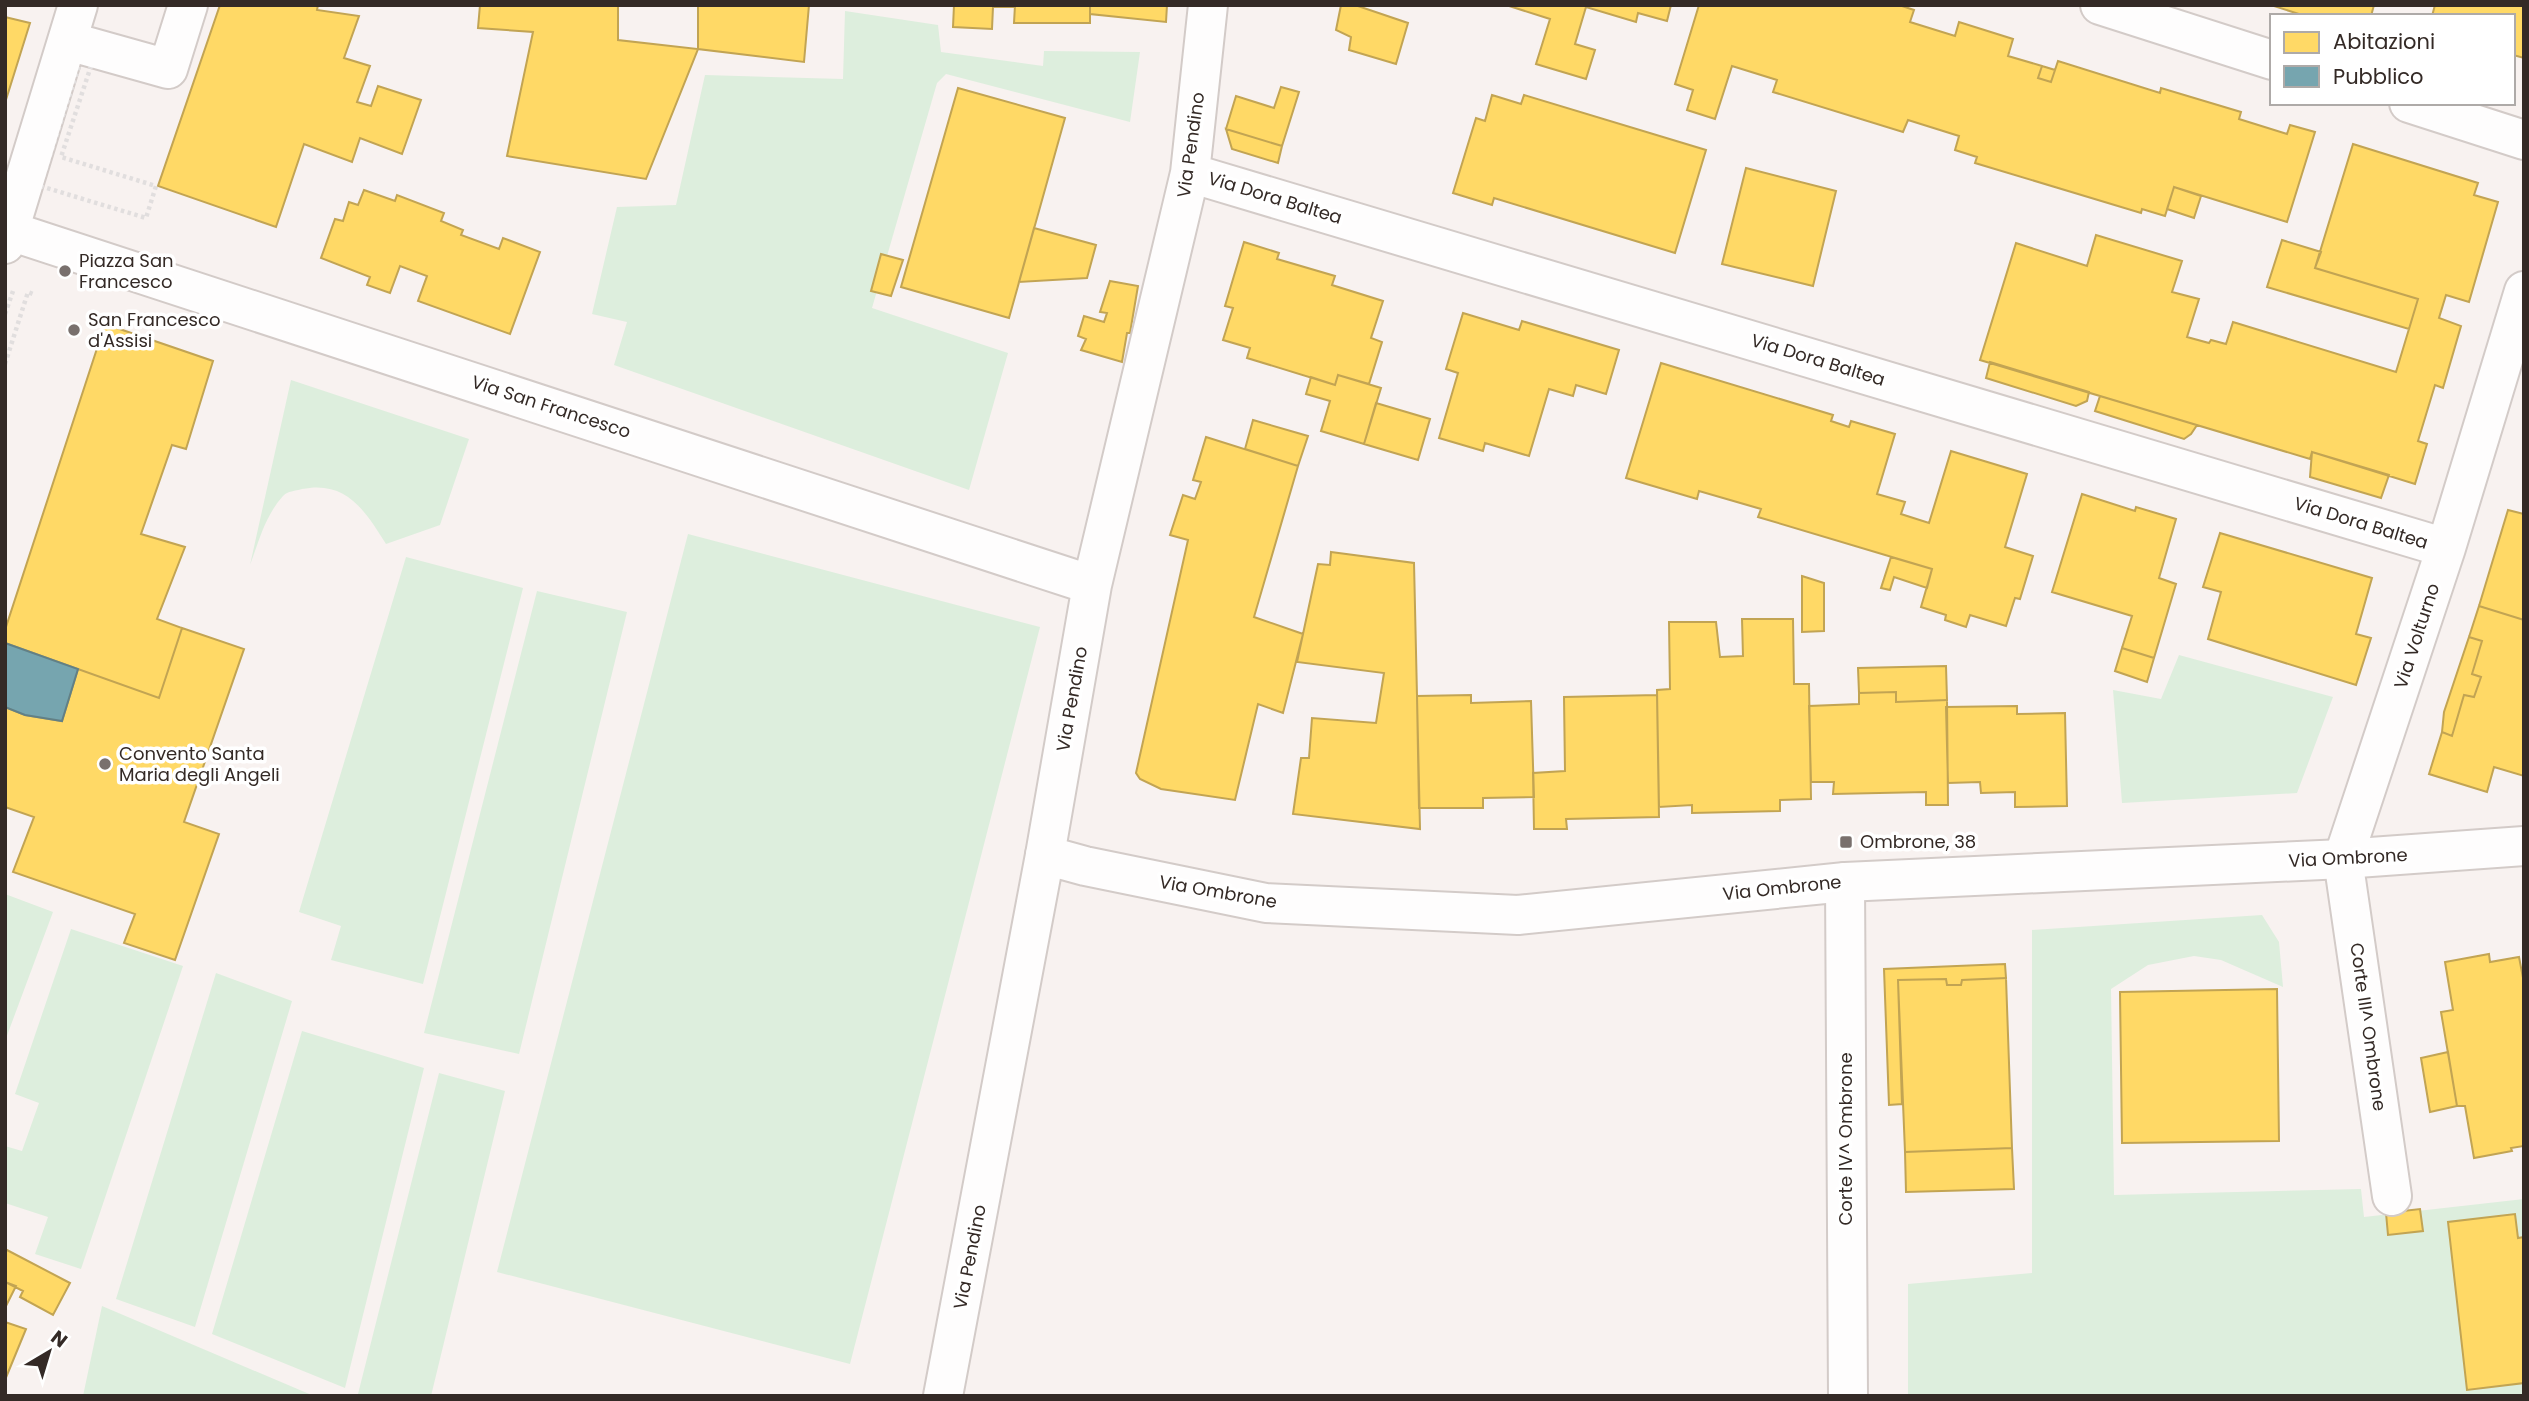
<svg xmlns="http://www.w3.org/2000/svg" width="2529" height="1401" viewBox="0 0 2529 1401" font-family="Poppins,sans-serif">
	<style>
		.green { fill: #ded }
		.homes { fill: #ffd966; stroke: #c2a453; stroke-width: 2 }
		.public { fill: #76a5af; stroke: #628086; stroke-width: 2 }
		.lines { fill: none; stroke-linecap: round; stroke-linejoin: round }
		.street-casing { stroke: #d3cbc8; stroke-width: 42 }
		.secondary-casing { stroke: #d3cbc8; stroke-width: 42 }
		.path { stroke: #e1dede; stroke-width: 4.5; stroke-dasharray: 3.5 3.5; stroke-linecap: butt }
		.street { stroke: #fefdfd; stroke-width: 38 }
		.secondary { stroke: #fefdfd; stroke-width: 38 }
		.poi-dot { fill: #79706d; stroke: #fff; stroke-width: 2.5 }
		.labels { text-anchor: middle; stroke-width: 7; stroke-linejoin: round; paint-order: stroke }
		.street-label { font-size: 18px; fill: #342a26; stroke: #fff }
		.poi-label { font-size: 18px; fill: #342a26; stroke: #fff; text-anchor: start }
	</style>
	<rect width="100%" height="100%" fill="#f8f2f0"/>
	<path class="green" d="M 845,11 L 938,25 L 941,52 L 1043,66 L 1044,51 L 1140,52 L 1130,122 L 946,74 L 937,83 L 872,308 L 1008,353 L 969,490 L 614,365 L 627,322 L 592,314 L 617,207 L 676,205 L 705,75 L 843,79 Z
		M 291,380 L 469,439 L 440,525 L 386,544 C 365,511 347,480 302,489 C 295,491 288,491 283,496 C 265,516 259,541 250,565 Z
		M 688,534 L 1040,627 L 850,1364 L 497,1272 Z
		M 406,557 L 523,588 L 423,984 L 331,960 L 341,926 L 299,912 Z
		M 537,591 L 627,612 L 519,1054 L 424,1033 Z
		M 2179,655 L 2333,697 L 2297,793 L 2122,803 L 2113,690 L 2161,699 Z
		M 5,894 L 53,912 L 5,1041 Z
		M 2262,915 L 2279,942 L 2283,987 L 2221,960 L 2194,956 L 2148,965 L 2111,989 L 2114,1195 L 2361,1189 L 2364,1217 L 2524,1199 L 2524,1396 L 1908,1396 L 1908,1284 L 2032,1273 L 2032,930 Z
		M 71,929 L 183,966 L 81,1269 L 35,1254 L 48,1217 L 5,1203 L 5,1146 L 22,1151 L 39,1103 L 15,1094 Z
		M 216,973 L 292,1001 L 195,1327 L 116,1299 Z
		M 302,1031 L 424,1068 L 345,1388 L 212,1334 Z
		M 439,1073 L 505,1091 L 431,1396 L 361,1396 L 358,1394 Z
		M 102,1306 L 314,1396 L 83,1396 Z"/>
	<path class="homes" d="M 220,5 L 318,5 L 317,10 L 359,16 L 344,58 L 370,66 L 357,102 L 371,106 L 378,86 L 421,100 L 402,154 L 360,138 L 352,162 L 304,144 L 276,227 L 158,186 Z
		M 480,5 L 618,5 L 618,40 L 698,49 L 646,179 L 507,156 L 533,32 L 478,28 Z
		M 698,5 L 809,5 L 804,62 L 698,49 Z
		M 954,5 L 1015,5 L 1015,7 L 993,7 L 992,29 L 953,27 Z
		M 1015,5 L 1090,5 L 1090,23 L 1014,23 Z
		M 1090,5 L 1167,5 L 1166,22 L 1090,14 Z
		M 1341,5 L 1355,5 L 1408,23 L 1396,64 L 1349,50 L 1351,37 L 1336,30 Z
		M 1506,5 L 1671,5 L 1667,21 L 1638,13 L 1636,22 L 1586,7 L 1575,44 L 1595,50 L 1586,79 L 1536,64 L 1550,19 Z
		M 1699,5 L 1899,5 L 1914,10 L 1910,22 L 1955,36 L 1959,22 L 2013,39 L 2008,56 L 2042,66 L 2038,78 L 2051,82 L 2058,61 L 2160,93 L 2161,88 L 2241,112 L 2239,119 L 2287,134 L 2290,125 L 2315,132 L 2287,222 L 2174,187 L 2165,216 L 2142,209 L 2141,213 L 1975,163 L 1977,157 L 1955,150 L 1959,136 L 1908,120 L 1903,132 L 1773,92 L 1777,80 L 1732,66 L 1715,119 L 1687,110 L 1693,90 L 1675,84 Z
		M 2271,5 L 2374,5 L 2371,16 L 2305,16 Z
		M 2435,5 L 2524,5 L 2524,58 L 2513,55 L 2513,16 L 2432,16 Z
		M 5,17 L 30,23 L 5,103 Z
		M 2042,66 L 2055,70 L 2051,82 L 2038,78 Z
		M 1281,87 L 1299,92 L 1282,146 L 1226,129 L 1236,96 L 1274,108 Z
		M 958,88 L 1065,118 L 1009,318 L 901,287 Z
		M 1492,95 L 1521,104 L 1524,95 L 1706,150 L 1675,253 L 1494,198 L 1492,205 L 1453,193 L 1476,118 L 1485,121 Z
		M 1226,129 L 1282,146 L 1278,163 L 1232,149 Z
		M 2353,144 L 2478,183 L 2474,195 L 2498,202 L 2469,302 L 2446,295 L 2439,318 L 2461,326 L 2443,388 L 2435,385 L 2418,441 L 2427,444 L 2415,484 L 2312,452 L 2310,459 L 1980,360 L 2016,243 L 2087,266 L 2096,235 L 2182,261 L 2172,292 L 2199,299 L 2187,337 L 2209,343 L 2211,340 L 2226,344 L 2233,322 L 2396,372 L 2418,299 L 2315,268 Z
		M 1746,168 L 1836,191 L 1813,286 L 1722,264 Z
		M 2174,187 L 2201,196 L 2194,218 L 2167,209 Z
		M 364,190 L 395,201 L 397,195 L 444,213 L 441,221 L 463,230 L 461,235 L 499,249 L 503,238 L 540,252 L 510,334 L 418,301 L 427,276 L 400,266 L 390,293 L 367,285 L 370,277 L 321,258 L 335,219 L 343,221 L 349,202 L 358,205 Z
		M 1034,228 L 1096,245 L 1087,278 L 1019,282 Z
		M 2282,240 L 2321,252 L 2315,268 L 2418,299 L 2409,329 L 2267,287 Z
		M 1244,242 L 1279,253 L 1277,259 L 1335,276 L 1332,285 L 1383,301 L 1371,338 L 1382,342 L 1369,384 L 1338,375 L 1335,385 L 1247,358 L 1250,348 L 1223,340 L 1233,308 L 1225,306 Z
		M 881,254 L 903,260 L 891,296 L 871,291 Z
		M 1110,281 L 1138,286 L 1130,333 L 1127,333 L 1122,362 L 1081,350 L 1086,339 L 1078,336 L 1084,316 L 1104,322 L 1107,313 L 1100,312 Z
		M 1463,313 L 1519,330 L 1522,321 L 1619,350 L 1606,394 L 1576,385 L 1573,396 L 1549,389 L 1529,456 L 1485,443 L 1483,451 L 1439,438 L 1458,373 L 1446,369 Z
		M 105,324 L 213,361 L 186,449 L 172,445 L 141,534 L 185,547 L 157,619 L 182,628 L 159,698 L 5,643 L 5,630 Z
		M 1990,362 L 2089,392 L 2087,401 L 2076,406 L 1986,378 Z
		M 1661,363 L 1833,415 L 1831,421 L 1849,427 L 1851,421 L 1895,434 L 1877,494 L 1905,502 L 1901,514 L 1929,523 L 1951,451 L 2027,474 L 2005,547 L 2033,556 L 2020,599 L 2015,598 L 2006,626 L 1970,615 L 1966,627 L 1945,620 L 1946,615 L 1921,607 L 1932,569 L 1758,517 L 1761,509 L 1699,491 L 1697,499 L 1626,478 Z
		M 1338,375 L 1381,388 L 1364,444 L 1321,431 L 1330,401 L 1306,394 L 1311,377 L 1335,385 Z
		M 2100,396 L 2197,425 L 2191,434 L 2184,439 L 2095,411 Z
		M 1376,403 L 1430,419 L 1418,460 L 1364,444 Z
		M 1253,420 L 1308,436 L 1298,466 L 1245,449 Z
		M 1206,437 L 1298,466 L 1254,617 L 1303,634 L 1283,713 L 1258,704 L 1235,800 L 1161,789 L 1140,779 L 1136,773 L 1188,540 L 1170,535 L 1183,495 L 1195,499 L 1201,482 L 1193,480 Z
		M 2312,452 L 2389,475 L 2381,498 L 2310,477 Z
		M 2082,494 L 2135,511 L 2136,507 L 2176,519 L 2159,578 L 2176,584 L 2154,658 L 2122,648 L 2132,616 L 2052,592 Z
		M 2508,510 L 2524,514 L 2524,620 L 2479,606 Z
		M 2220,533 L 2372,578 L 2356,634 L 2371,638 L 2356,685 L 2208,639 L 2221,592 L 2203,587 Z
		M 1331,552 L 1414,563 L 1420,829 L 1293,814 L 1301,758 L 1309,758 L 1312,718 L 1376,723 L 1384,673 L 1297,662 L 1318,564 L 1330,565 Z
		M 1891,557 L 1932,569 L 1927,588 L 1894,577 L 1890,590 L 1881,588 Z
		M 1802,576 L 1824,583 L 1824,631 L 1802,632 Z
		M 2479,606 L 2524,620 L 2524,776 L 2494,767 L 2487,792 L 2429,774 L 2442,732 L 2452,736 L 2464,695 L 2474,697 L 2481,677 L 2472,674 L 2482,641 L 2469,637 Z
		M 1742,619 L 1793,619 L 1794,684 L 1809,684 L 1811,799 L 1780,800 L 1780,811 L 1692,813 L 1692,805 L 1659,807 L 1657,690 L 1670,689 L 1669,622 L 1716,622 L 1720,657 L 1743,656 Z
		M 182,628 L 244,649 L 184,822 L 219,834 L 175,960 L 124,943 L 135,914 L 13,872 L 34,817 L 5,807 L 5,707 L 25,715 L 62,721 L 78,669 L 159,698 Z
		M 2469,637 L 2482,641 L 2472,674 L 2481,677 L 2474,697 L 2464,695 L 2452,736 L 2442,732 L 2444,712 Z
		M 2122,648 L 2154,658 L 2147,682 L 2115,671 Z
		M 1946,666 L 1947,700 L 1896,702 L 1896,692 L 1859,693 L 1858,668 Z
		M 1896,692 L 1896,702 L 1947,700 L 1948,805 L 1926,805 L 1926,792 L 1833,794 L 1834,782 L 1811,782 L 1809,706 L 1859,704 L 1859,693 Z
		M 1471,695 L 1471,703 L 1531,701 L 1534,797 L 1483,798 L 1483,808 L 1419,808 L 1417,696 Z
		M 1657,695 L 1659,817 L 1566,819 L 1567,829 L 1534,829 L 1533,773 L 1565,771 L 1564,697 Z
		M 2017,706 L 2017,714 L 2065,713 L 2067,806 L 2015,807 L 2015,792 L 1981,793 L 1980,782 L 1948,783 L 1946,707 Z
		M 2489,954 L 2490,962 L 2519,957 L 2524,983 L 2524,1146 L 2511,1148 L 2512,1151 L 2474,1158 L 2465,1106 L 2457,1106 L 2441,1012 L 2453,1010 L 2445,962 Z
		M 2005,964 L 2006,978 L 1962,980 L 1961,985 L 1947,985 L 1946,979 L 1898,980 L 1902,1104 L 1889,1105 L 1884,969 Z
		M 2006,978 L 2012,1148 L 1905,1152 L 1898,980 L 1946,979 L 1947,985 L 1961,985 L 1962,980 Z
		M 2277,989 L 2279,1141 L 2122,1143 L 2120,992 Z
		M 2448,1052 L 2457,1106 L 2430,1112 L 2421,1058 Z
		M 2012,1148 L 2014,1189 L 1906,1192 L 1905,1152 Z
		M 2420,1209 L 2423,1231 L 2388,1235 L 2386,1213 Z
		M 2515,1214 L 2518,1238 L 2524,1237 L 2524,1383 L 2467,1390 L 2448,1222 Z
		M 5,1249 L 70,1283 L 53,1315 L 20,1297 L 23,1291 L 5,1282 Z
		M 5,1282 L 16,1286 L 5,1308 Z
		M 5,1322 L 26,1329 L 5,1380 Z"/>
	<path class="public" d="M 5,643 L 78,669 L 62,721 L 25,715 L 5,707 Z"/>
	<g class="lines">
		<defs>
			<path id="street" d="M 2100,5 L 2272,60
				M 68,41 L 168,69 L 188,5
				M 2409,103 L 2524,140
				M 1190,173 L 2446,548
				M 10,231 L 1092,585
				M 5,244 L 78,5
				M 1045,855 L 1092,585 L 1190,173 L 1208,5
				M 1845,882 L 1848,1396
				M 2392,1196 L 2343,859 L 2446,548 L 2524,291"/>
			<path id="secondary" d="M 943,1396 L 1045,855 L 1085,866 L 1266,903 L 1518,915 L 1845,882 L 2343,859 L 2524,846"/>
		</defs>
		<use href="#street" class="street-casing"/>
		<use href="#secondary" class="secondary-casing"/>
		<path class="path" d="M 81,60 L 92,63 L 61,157 L 156,186 L 146,218 L 40,186 Z
			M 5,314 L 13,291
			M 5,364 L 28,292 L 33,294"/>
		<use href="#street" class="street"/>
		<use href="#secondary" class="secondary"/>
	</g>
	<g class="poi-dot">
		<circle cx="65" cy="271" r="7"/>
		<circle cx="74" cy="330" r="7"/>
		<circle cx="105" cy="764" r="7"/>
		<rect x="1839" y="835" width="14" height="14" rx="3.5"/>
	</g>
	<g class="labels">
		<g class="street-label">
			<text transform="translate(1191 145) rotate(-82)" y="6">Via Pendino</text>
			<text transform="translate(1275 198) rotate(17)" y="6">Via Dora Baltea</text>
			<text transform="translate(1818 360) rotate(17)" y="6">Via Dora Baltea</text>
			<text transform="translate(551 407) rotate(18)" y="6">Via San Francesco</text>
			<text transform="translate(2361 523) rotate(17)" y="6">Via Dora Baltea</text>
			<text transform="translate(2417 636) rotate(-72)" y="6">Via Volturno</text>
			<text transform="translate(1072 699) rotate(-80)" y="6">Via Pendino</text>
			<text transform="translate(2348 858) rotate(-3)" y="6">Via Ombrone</text>
			<text transform="translate(1782 888) rotate(-6)" y="6">Via Ombrone</text>
			<text transform="translate(1218 892) rotate(10)" y="6">Via Ombrone</text>
			<text transform="translate(2368 1027) rotate(82)" y="6">Corte III^ Ombrone</text>
			<text transform="translate(1846 1139) rotate(-90)" y="6">Corte IV^ Ombrone</text>
			<text transform="translate(970 1257) rotate(-79)" y="6">Via Pendino</text>
		</g>
		<g class="poi-label">
			<text x="79" y="267">Piazza San<tspan x="79" dy="21">Francesco</tspan></text>
			<text x="88" y="326">San Francesco<tspan x="88" dy="21">d'Assisi</tspan></text>
			<text x="119" y="760">Convento Santa<tspan x="119" dy="21">Maria degli Angeli</tspan></text>
			<text x="1860" y="848">Ombrone, 38</text>
		</g>
	</g>
	<rect width="2529" height="1401" fill="none" stroke="#342a26" stroke-width="14"/>
	<rect x="2270" y="14" width="245" height="91" fill="#ffffff" stroke="#aeaaa8" stroke-width="2"/>
	<rect x="2284" y="32" width="35" height="21" fill="#ffd966" stroke="#aeaaa8" stroke-width="2"/>
	<text x="2333" y="49" font-size="21" fill="#342a26">Abitazioni</text>
	<rect x="2284" y="66" width="35" height="21" fill="#76a5af" stroke="#aeaaa8" stroke-width="2"/>
	<text x="2333" y="84" font-size="21" fill="#342a26">Pubblico</text>
	<g transform="translate(49 1352) rotate(38)" stroke="#ffffff" stroke-width="5" paint-order="stroke">
	<path d="M0-5L12 26L0 18L-12 26Z" fill="#342a26"/>
	<text y="-10" font-size="19" font-weight="bold" text-anchor="middle" fill="#342a26">N</text>
	</g>
</svg>
